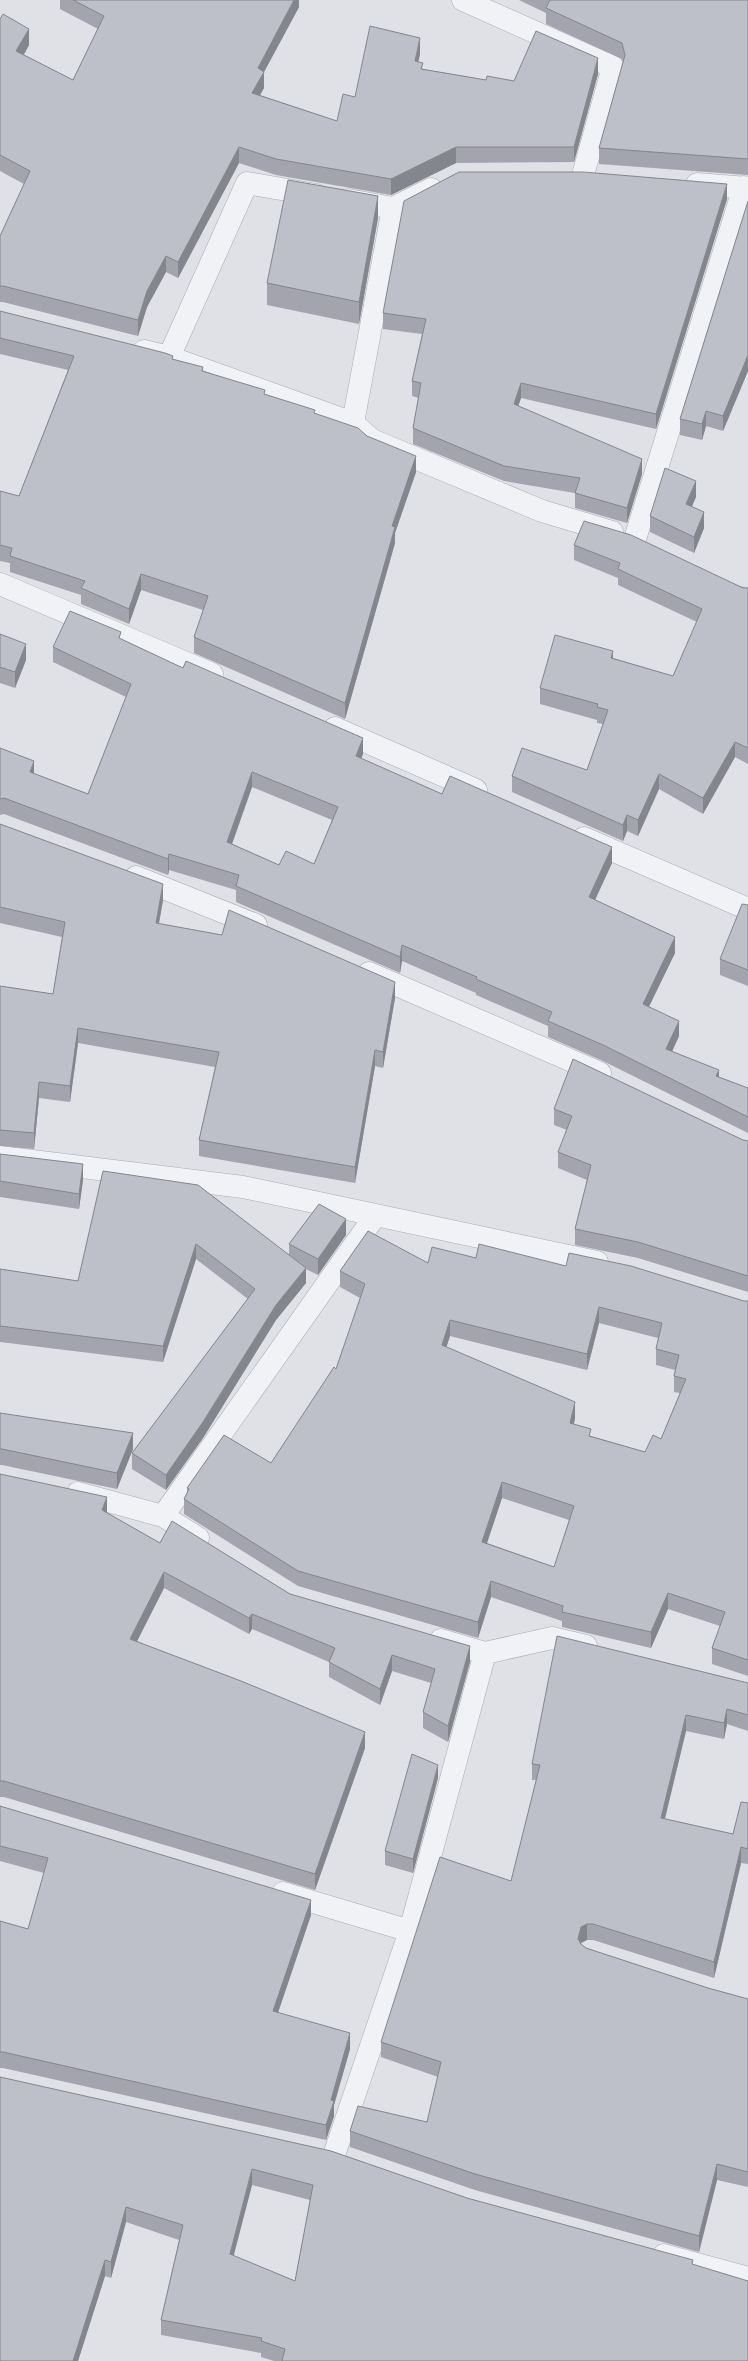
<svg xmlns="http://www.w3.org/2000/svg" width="748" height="2361" viewBox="0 0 748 2361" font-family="'PT Sans',sans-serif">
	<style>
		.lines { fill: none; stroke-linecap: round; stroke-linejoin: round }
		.street-casing { stroke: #a9abb4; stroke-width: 23 }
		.street { stroke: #f1f2f6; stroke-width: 22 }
		.wall { fill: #a3a4ad; fill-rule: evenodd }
		.shaded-wall { fill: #84868d }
		.building { fill: #bdbfc9; stroke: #84868d; fill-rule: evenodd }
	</style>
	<rect width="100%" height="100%" fill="#dfe1e7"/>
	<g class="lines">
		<defs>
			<path id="street" d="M 463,0 L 613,67 L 583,175
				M 697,184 L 748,188
				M 348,200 L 393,208 L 431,189
				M 144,351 L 169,357 L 353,423 L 372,440 L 542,511 L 612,532
				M 169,357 L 247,183 L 316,195
				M 353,423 L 393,208
				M 635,539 L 744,187
				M 0,584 L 212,674
				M 335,728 L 476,790
				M 584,838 L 748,909
				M 136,877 L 256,925
				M 369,973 L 600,1073
				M 0,1157 L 243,1187 L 597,1262
				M 78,1493 L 163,1516 L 198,1538
				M 163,1516 L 375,1216
				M 441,1640 L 485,1653 L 552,1638 L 586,1646
				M 283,1893 L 410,1931
				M 334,2155 L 410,1931 L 485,1653
				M 664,2255 L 748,2278"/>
		</defs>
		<use href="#street" class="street-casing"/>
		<use href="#street" class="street"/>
	</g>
	<path class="wall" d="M 60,0 L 299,0 L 299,7 L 264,72 L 264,88 L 260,95 L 337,121 L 355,97 L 420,54 L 418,62 L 423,69 L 486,80 L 514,81 L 598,74 L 574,162 L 456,163 L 391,195 L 276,175 L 239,163 L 178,278 L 166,272 L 147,307 L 138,336 L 3,302 L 0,302 L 0,236 L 24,184 L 0,171 L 0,19 L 29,45 L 24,55 L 73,80 L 98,29 L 60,9 Z
		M 519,0 L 748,0 L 748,175 L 599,164 L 599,148 L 623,62 L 622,59 L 546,24 L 546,13 Z
		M 727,199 L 656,429 L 521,398 L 518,406 L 642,474 L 627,523 L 575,508 L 575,493 L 504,481 L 413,444 L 413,428 L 419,398 L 412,396 L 412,381 L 422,334 L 383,329 L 383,313 Z
		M 748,201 L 748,371 L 723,431 L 706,426 L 702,440 L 680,435 L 680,419 Z
		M 378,218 L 359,324 L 267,305 L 267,283 Z
		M 0,311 L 173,359 L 265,394 L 315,414 L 367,436 L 416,472 L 395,533 L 395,543 L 345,719 L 194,653 L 194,637 L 203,610 L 141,590 L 129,624 L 81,604 L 81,595 L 10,572 L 10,563 L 0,561 L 0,491 L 19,496 L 68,370 L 0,354 Z
		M 696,497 L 692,506 L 704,528 L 694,553 L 650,532 L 650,516 Z
		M 574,545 L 748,588 L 748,764 L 735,757 L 703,814 L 659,789 L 638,836 L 627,831 L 623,841 L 512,792 L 512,776 L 587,770 L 603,724 L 597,723 L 597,720 L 540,704 L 540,688 L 613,658 L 673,676 L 697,622 L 618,585 L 618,578 L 574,560 Z
		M 0,634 L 26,660 L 15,688 L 0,683 Z
		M 121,639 L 363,754 L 361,759 L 442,794 L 612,863 L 595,900 L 675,953 L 649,1006 L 679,1036 L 672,1051 L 719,1077 L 748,1088 L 748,1133 L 603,1061 L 548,1037 L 548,1026 L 476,995 L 476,993 L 402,961 L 400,973 L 236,902 L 236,890 L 169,870 L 168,875 L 4,814 L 0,815 L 0,748 L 34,774 L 88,794 L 126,697 L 53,662 L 53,647 ZM 252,787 L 332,820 L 314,864 L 279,865 L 232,844 Z
		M 0,824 L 163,900 L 159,924 L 395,998 L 383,1068 L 375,1066 L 355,1183 L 199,1156 L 199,1140 L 215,1067 L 78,1043 L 70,1102 L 39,1098 L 34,1149 L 0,1146 L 0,986 L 53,994 L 62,937 L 0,923 Z
		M 748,905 L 748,986 L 720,975 L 720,959 Z
		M 554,1109 L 748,1141 L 748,1292 L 638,1258 L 575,1245 L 575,1229 L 587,1180 L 558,1168 L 558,1152 L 567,1130 L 554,1125 Z
		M 0,1154 L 83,1180 L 79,1209 L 0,1197 Z
		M 103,1171 L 289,1254 L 289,1244 L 346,1235 L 318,1275 L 306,1269 L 306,1283 L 276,1320 L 203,1438 L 166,1490 L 132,1469 L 132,1453 L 248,1299 L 196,1259 L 163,1362 L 0,1342 L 0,1269 L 78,1281 Z
		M 476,1258 L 566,1266 L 744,1301 L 748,1301 L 748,1676 L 712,1664 L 712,1648 L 720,1626 L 668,1609 L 651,1648 L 562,1627 L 562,1621 L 491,1597 L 478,1638 L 298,1586 L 184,1514 L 184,1499 L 187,1493 L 187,1488 L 271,1463 L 336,1369 L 360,1298 L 340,1287 L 340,1271 ZM 599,1323 L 658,1338 L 656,1349 L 656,1365 L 675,1370 L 674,1376 L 674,1392 L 680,1393 L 661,1439 L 645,1452 L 591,1436 L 574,1424 L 575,1418 L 446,1347 L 450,1336 L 587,1370 ZM 502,1498 L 569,1520 L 554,1567 L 487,1543 Z
		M 0,1413 L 133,1449 L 117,1489 L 2,1465 L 0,1465 Z
		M 0,1474 L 107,1512 L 107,1513 L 160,1543 L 290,1594 L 470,1662 L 448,1742 L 423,1728 L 423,1712 L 431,1683 L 392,1671 L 380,1705 L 329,1677 L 329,1662 L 252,1629 L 249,1634 L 164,1588 L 137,1641 L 365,1748 L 315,1890 L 4,1797 L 0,1797 Z
		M 748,1683 L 748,1731 L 727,1724 L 724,1739 L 686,1731 L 665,1819 L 733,1834 L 748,1803 L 748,1864 L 741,1863 L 714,1978 L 593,1940 L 587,1940 L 581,1943 L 581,1945 L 586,1948 L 708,1988 L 748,1999 L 748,2187 L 717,2180 L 699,2252 L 475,2190 L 350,2147 L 350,2131 L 427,2122 L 438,2077 L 381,2057 L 381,2042 L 511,1881 L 536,1780 L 532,1780 L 532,1764 Z
		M 438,1778 L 413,1873 L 385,1865 L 385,1851 Z
		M 0,1806 L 311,1915 L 278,2013 L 350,2049 L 334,2105 L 334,2116 L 326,2140 L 3,2068 L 0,2068 L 0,1921 L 28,1929 L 44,1873 L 0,1861 Z
		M 0,2077 L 467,2198 L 693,2265 L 748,2361 L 274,2361 L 261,2357 L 261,2353 L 161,2335 L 161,2320 L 179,2240 L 126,2222 L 111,2278 L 105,2276 L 78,2361 L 0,2361 ZM 252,2185 L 310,2200 L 295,2281 L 233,2256 Z"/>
	<path class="shaded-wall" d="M 294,0 L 299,0 L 299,7 L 264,72 L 264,88 L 252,109 L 252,93 L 258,68 Z
		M 29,29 L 29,45 L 16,67 L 16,51 Z
		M 420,38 L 420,54 L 415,77 L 415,61 Z
		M 598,58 L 598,74 L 574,162 L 574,147 Z
		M 239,147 L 239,163 L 178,278 L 178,262 Z
		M 456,147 L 456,163 L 391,195 L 391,179 Z
		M 727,184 L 727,199 L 656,429 L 656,414 Z
		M 378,196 L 378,218 L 359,324 L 359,302 Z
		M 166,256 L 166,272 L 147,307 L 138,336 L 138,320 L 147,291 Z
		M 748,355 L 748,371 L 723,431 L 723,416 Z
		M 521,383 L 521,398 L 514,419 L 514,404 Z
		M 706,411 L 706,426 L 702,440 L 702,424 Z
		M 416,456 L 416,472 L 395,533 L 395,543 L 345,719 L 345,703 L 392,526 Z
		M 642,459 L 642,474 L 627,523 L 627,508 Z
		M 696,481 L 696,497 L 686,520 L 686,504 Z
		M 704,512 L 704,528 L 694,553 L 694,537 Z
		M 141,574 L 141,590 L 129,624 L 129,609 Z
		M 26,644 L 26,660 L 15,688 L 15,672 Z
		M 613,651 L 613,667 L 611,658 Z
		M 363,738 L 363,754 L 356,772 L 356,756 Z
		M 735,742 L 735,757 L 703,814 L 703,798 Z
		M 34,761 L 34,777 L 30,772 Z
		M 252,772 L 252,787 L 227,858 L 227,842 Z
		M 659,774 L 659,789 L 638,836 L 638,820 Z
		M 627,815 L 627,831 L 623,841 L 623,825 Z
		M 612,847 L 612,863 L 589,913 L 589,897 Z
		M 169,854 L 169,870 L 168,875 L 168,859 Z
		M 163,884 L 163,900 L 156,939 L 156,923 Z
		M 675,937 L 675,953 L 643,1019 L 643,1004 Z
		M 402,945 L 402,961 L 400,973 L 400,957 Z
		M 395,982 L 395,998 L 383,1068 L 383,1052 Z
		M 679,1021 L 679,1036 L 666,1065 L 666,1049 Z
		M 78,1028 L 78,1043 L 70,1102 L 70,1086 Z
		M 375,1050 L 375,1066 L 355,1183 L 355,1167 Z
		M 719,1070 L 719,1086 L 716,1076 Z
		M 39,1082 L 39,1098 L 34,1149 L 34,1133 Z
		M 83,1164 L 83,1180 L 79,1209 L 79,1194 Z
		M 346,1219 L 346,1235 L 318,1275 L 318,1259 Z
		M 196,1244 L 196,1259 L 163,1362 L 163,1346 Z
		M 306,1268 L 306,1283 L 276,1320 L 203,1438 L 166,1490 L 166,1475 L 276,1305 Z
		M 599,1307 L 599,1323 L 587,1370 L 587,1354 Z
		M 450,1320 L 450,1336 L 442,1361 L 442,1345 Z
		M 575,1402 L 575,1418 L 570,1439 L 570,1423 Z
		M 133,1433 L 133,1449 L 117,1489 L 117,1473 Z
		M 502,1482 L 502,1498 L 482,1558 L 482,1542 Z
		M 107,1497 L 107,1512 L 102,1526 L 102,1510 Z
		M 164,1572 L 164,1588 L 130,1655 L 130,1639 Z
		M 491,1581 L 491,1597 L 478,1638 L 478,1622 Z
		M 668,1593 L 668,1609 L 651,1648 L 651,1632 Z
		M 252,1614 L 252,1629 L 249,1634 L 249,1618 Z
		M 470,1646 L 470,1662 L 448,1742 L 448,1726 Z
		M 392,1655 L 392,1671 L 380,1705 L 380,1689 Z
		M 727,1709 L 727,1724 L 724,1739 L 724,1723 Z
		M 686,1715 L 686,1731 L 661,1834 L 661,1818 Z
		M 365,1732 L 365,1748 L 315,1890 L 315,1874 Z
		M 438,1765 L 438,1778 L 413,1873 L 413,1859 Z
		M 741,1847 L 741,1863 L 714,1978 L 714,1962 Z
		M 311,1900 L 311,1915 L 273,2027 L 273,2011 Z
		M 587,1924 L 587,1940 L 581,1943 L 578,1954 L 578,1939 L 581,1927 Z
		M 350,2033 L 350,2049 L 334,2105 L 334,2116 L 326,2140 L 326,2125 L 331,2100 Z
		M 717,2164 L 717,2180 L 699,2252 L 699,2236 Z
		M 252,2169 L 252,2185 L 230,2270 L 230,2254 Z
		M 126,2207 L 126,2222 L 111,2278 L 111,2262 Z
		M 105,2260 L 105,2276 L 78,2361 L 73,2361 Z"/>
	<path class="building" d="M 73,0 L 294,0 L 258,68 L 264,72 L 252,93 L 337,121 L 343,94 L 355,97 L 370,26 L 420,38 L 415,61 L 423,63 L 421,69 L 486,80 L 487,76 L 514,81 L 536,31 L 598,58 L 574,147 L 456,147 L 391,179 L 276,159 L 239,147 L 178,262 L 166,256 L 147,291 L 138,320 L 3,286 L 0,286 L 0,236 L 30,171 L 0,155 L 0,19 L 3,14 L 29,29 L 16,51 L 73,80 L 104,16 Z
		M 550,0 L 748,0 L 748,159 L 599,148 L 625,55 L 622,43 L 546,8 Z
		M 459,172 L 583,172 L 727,184 L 656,414 L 521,383 L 514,404 L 642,459 L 627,508 L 575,493 L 580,478 L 504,466 L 413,428 L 421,383 L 412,381 L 426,319 L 383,313 L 404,201 Z
		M 288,180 L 378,196 L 359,302 L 267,283 Z
		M 748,201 L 748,355 L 723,416 L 706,411 L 702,424 L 680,419 Z
		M 0,311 L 165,353 L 173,356 L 172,359 L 203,367 L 202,371 L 265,390 L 264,394 L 315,410 L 314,413 L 358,428 L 367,436 L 416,456 L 392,526 L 395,527 L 345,703 L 194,637 L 208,596 L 141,574 L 129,609 L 81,588 L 85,581 L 10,556 L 12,548 L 0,545 L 0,491 L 19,496 L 74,356 L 0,338 Z
		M 665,468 L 696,481 L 686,504 L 704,512 L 694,537 L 650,516 Z
		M 584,521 L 631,535 L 743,588 L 748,588 L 748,748 L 735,742 L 703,798 L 659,774 L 638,820 L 627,815 L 623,825 L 512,776 L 522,748 L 587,770 L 608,710 L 597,707 L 598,704 L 540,688 L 555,635 L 613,651 L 611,658 L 673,676 L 702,609 L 618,569 L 620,563 L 574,545 Z
		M 70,611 L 121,632 L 119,638 L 183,668 L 186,661 L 363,738 L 356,756 L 442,794 L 450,776 L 612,847 L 589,897 L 675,937 L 643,1004 L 679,1021 L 666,1049 L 719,1070 L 716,1076 L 748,1088 L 748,1117 L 603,1045 L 548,1021 L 552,1012 L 476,979 L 477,977 L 402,945 L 400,957 L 236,886 L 239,875 L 169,854 L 168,859 L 4,798 L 0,799 L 0,748 L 34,761 L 30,772 L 88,794 L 131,684 L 53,647 ZM 252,772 L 338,807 L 314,864 L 286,851 L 279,865 L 227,842 Z
		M 0,634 L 26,644 L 15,672 L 0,667 Z
		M 0,824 L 163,884 L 156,923 L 222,935 L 229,910 L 395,982 L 383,1052 L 375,1050 L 355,1167 L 199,1140 L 219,1052 L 78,1028 L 70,1086 L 39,1082 L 34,1133 L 0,1130 L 0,986 L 53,994 L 65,922 L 0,907 Z
		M 742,904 L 748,905 L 748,970 L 720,959 Z
		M 573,1059 L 743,1140 L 748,1141 L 748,1276 L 638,1242 L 575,1229 L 591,1165 L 558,1152 L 572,1116 L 554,1109 Z
		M 0,1154 L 83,1164 L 79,1194 L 0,1181 Z
		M 103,1171 L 198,1185 L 306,1268 L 276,1305 L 203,1422 L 166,1475 L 132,1453 L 255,1289 L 196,1244 L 163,1346 L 0,1326 L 0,1269 L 78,1281 Z
		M 319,1204 L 346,1219 L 318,1259 L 289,1244 Z
		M 368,1231 L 428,1263 L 432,1247 L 476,1258 L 479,1244 L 566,1266 L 569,1253 L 631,1266 L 744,1301 L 748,1301 L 748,1660 L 712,1648 L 725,1612 L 668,1593 L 651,1632 L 562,1612 L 563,1606 L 491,1581 L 478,1622 L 298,1571 L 184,1499 L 189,1489 L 187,1488 L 224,1435 L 271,1463 L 334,1367 L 336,1369 L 365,1284 L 340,1271 ZM 599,1307 L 662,1323 L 656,1349 L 679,1355 L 674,1376 L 686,1379 L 661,1439 L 653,1435 L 645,1452 L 589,1436 L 591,1429 L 570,1423 L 575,1402 L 442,1345 L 450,1320 L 587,1354 ZM 502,1482 L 574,1506 L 554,1567 L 482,1542 Z
		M 0,1413 L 133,1433 L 117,1473 L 2,1449 L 0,1449 Z
		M 0,1474 L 107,1497 L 102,1510 L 160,1543 L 172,1521 L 290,1594 L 470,1646 L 448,1726 L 423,1712 L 435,1669 L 392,1655 L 380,1689 L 329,1662 L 335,1648 L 252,1614 L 249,1618 L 164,1572 L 130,1639 L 241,1681 L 365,1732 L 315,1874 L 4,1781 L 0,1781 Z
		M 557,1636 L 748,1683 L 748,1715 L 727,1709 L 724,1723 L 686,1715 L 661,1818 L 733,1834 L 741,1802 L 748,1803 L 748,1849 L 741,1847 L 714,1962 L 593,1924 L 587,1924 L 581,1927 L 578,1939 L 581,1944 L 586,1948 L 708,1988 L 748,1999 L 748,2172 L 717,2164 L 699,2236 L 475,2174 L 350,2131 L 358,2106 L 427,2122 L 441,2062 L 381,2042 L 440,1857 L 511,1881 L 540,1765 L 532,1764 Z
		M 412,1754 L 438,1765 L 413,1859 L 385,1851 Z
		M 0,1806 L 311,1900 L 273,2011 L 350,2033 L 331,2100 L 334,2101 L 326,2125 L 3,2052 L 0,2052 L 0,1921 L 28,1929 L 48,1858 L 0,1846 Z
		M 0,2077 L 331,2151 L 467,2198 L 693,2260 L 692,2264 L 748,2281 L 748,2361 L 282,2361 L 285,2349 L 261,2341 L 262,2338 L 161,2320 L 183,2225 L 126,2207 L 111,2262 L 105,2260 L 73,2361 L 0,2361 ZM 252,2169 L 313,2185 L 295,2281 L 230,2254 Z"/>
</svg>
